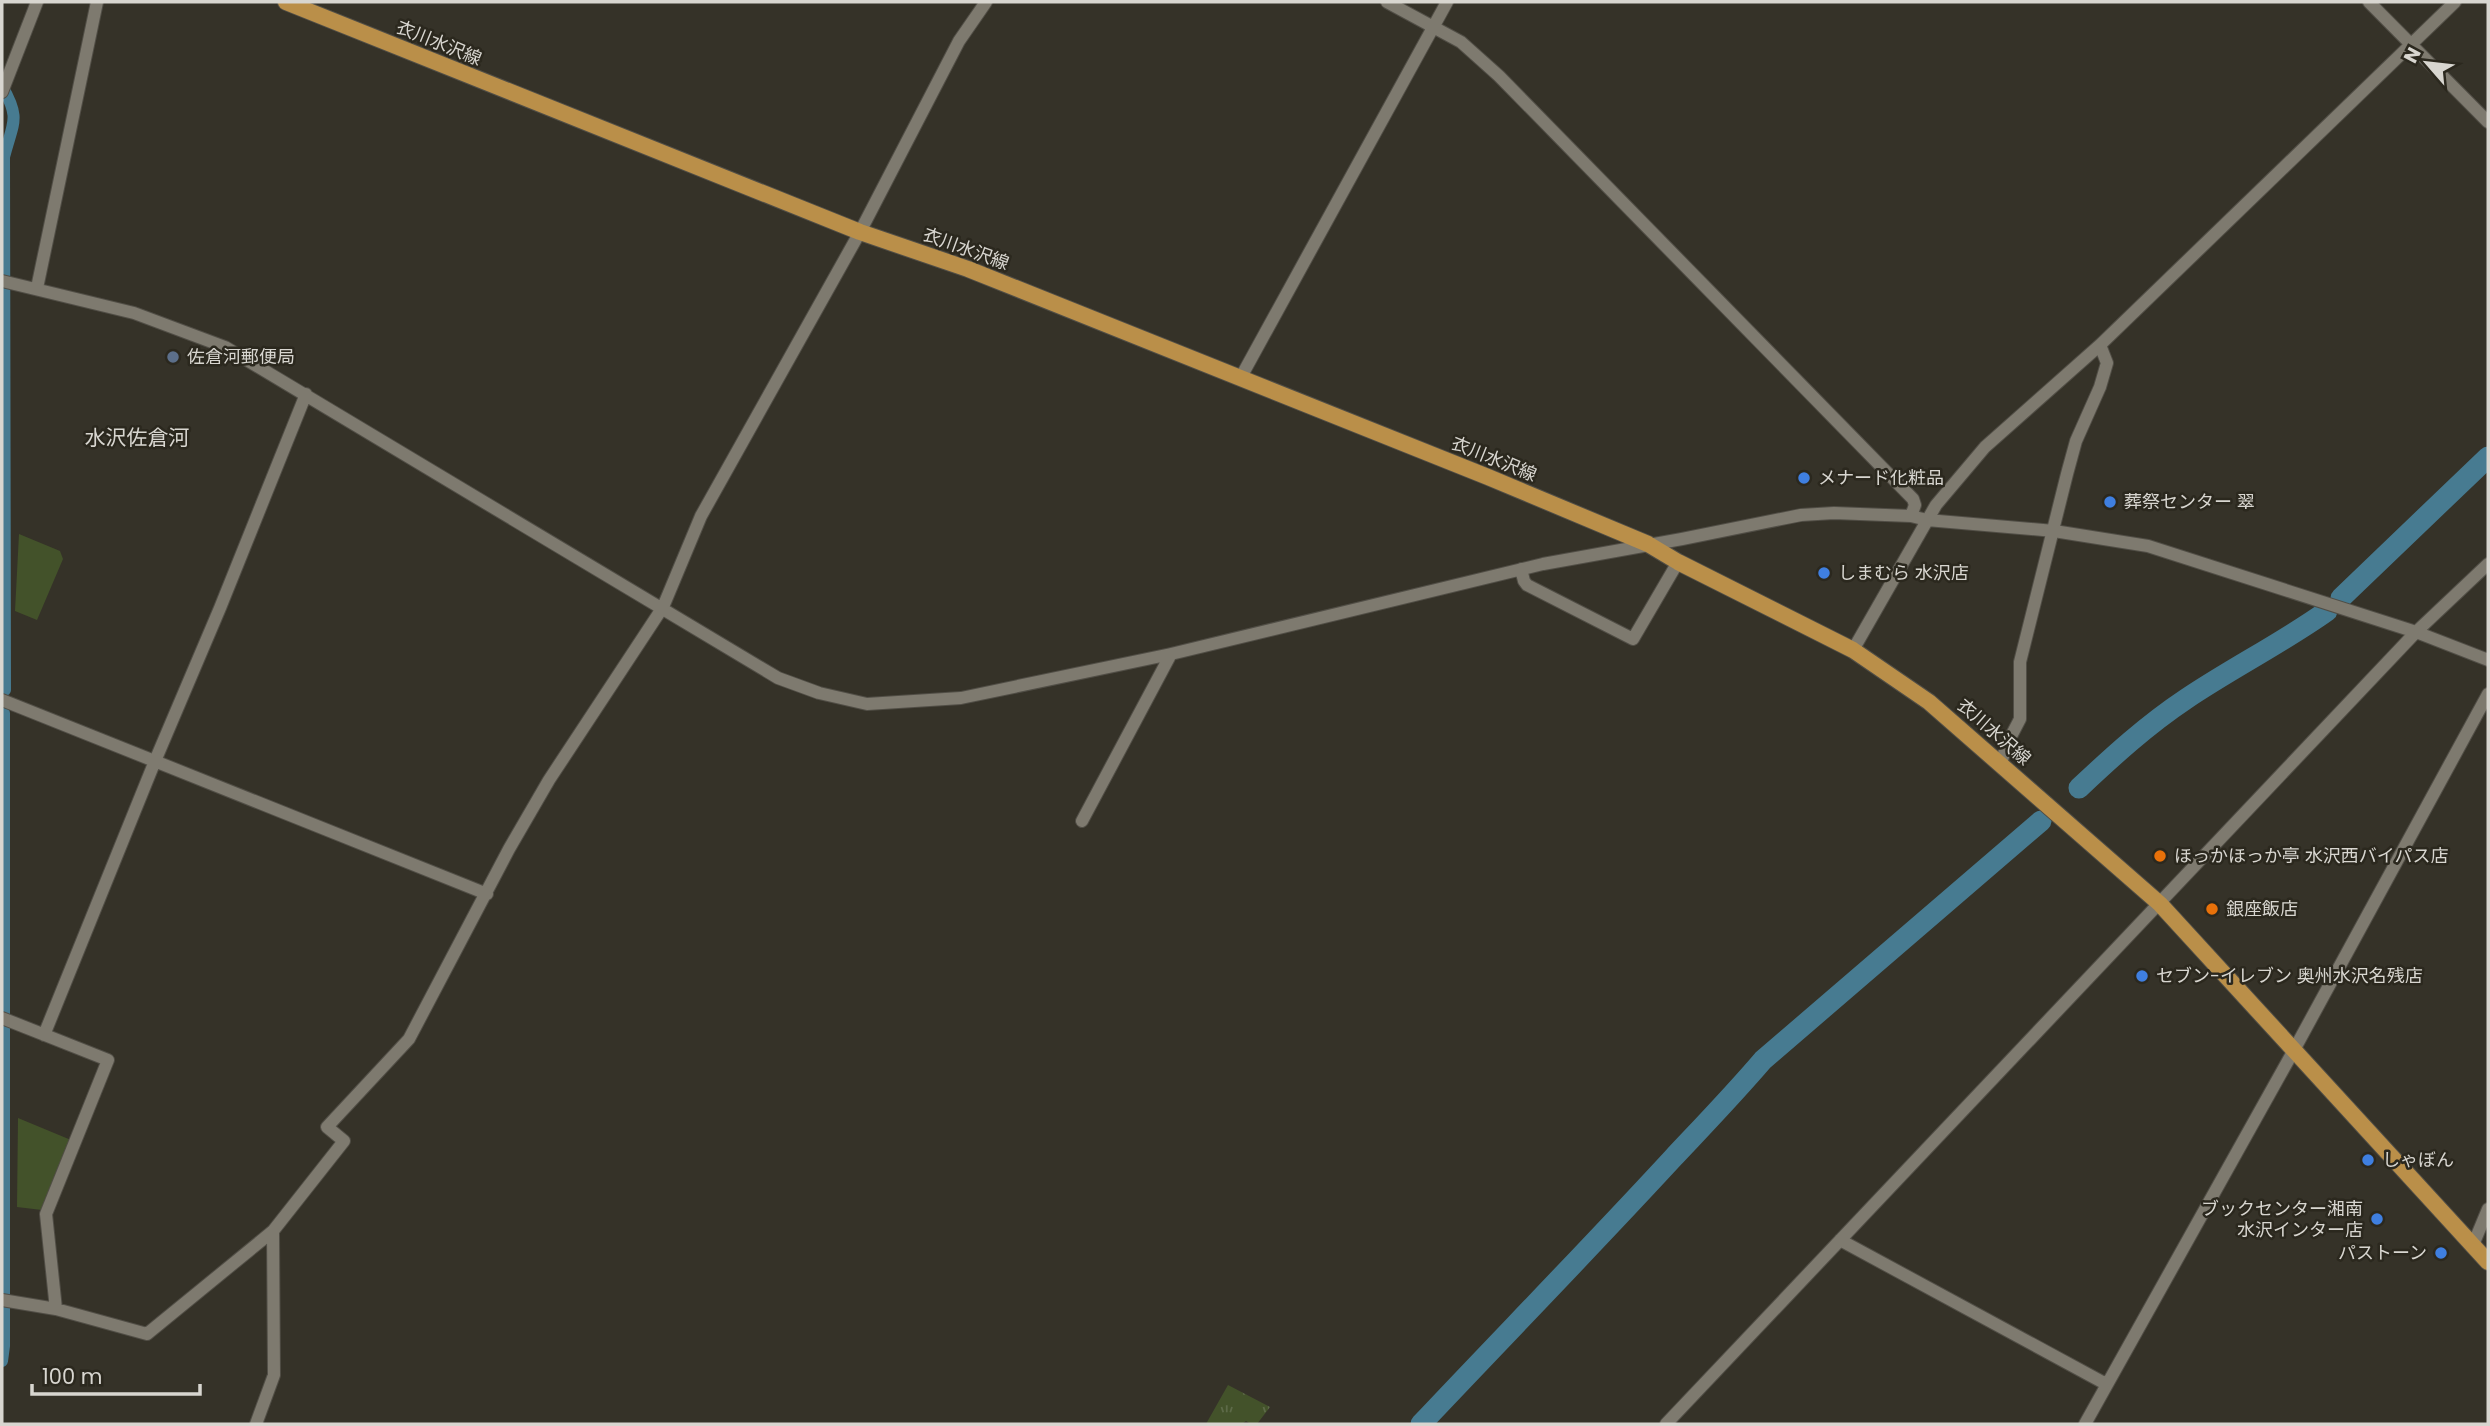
<svg xmlns="http://www.w3.org/2000/svg" width="2490" height="1426" viewBox="0 0 2490 1426" font-family="Poppins,'Noto Sans JP',sans-serif">
	<style>
		.grass { fill: url(#grass-tufts) }
		.park { fill: #43522a }
		.lines { fill: none; stroke-linecap: round; stroke-linejoin: round }
		.canal { stroke: #477b91; stroke-width: 12 }
		.river { stroke: #477b91; stroke-width: 21 }
		.minor-casing { stroke: #514e46; stroke-width: 14 }
		.major-casing { stroke: #514e46; stroke-width: 18 }
		.minor { stroke: #7e7a6f; stroke-width: 12 }
		.major { stroke: #ba8f49; stroke-width: 16 }
		.service-dot { fill: #5c6f8a; stroke: #2b281e; stroke-width: 2.5 }
		.shop-dot { fill: #3f7fe0; stroke: #2b281e; stroke-width: 2.5 }
		.food-dot { fill: #e8710a; stroke: #2b281e; stroke-width: 2.5 }
		.labels { text-anchor: middle; stroke-width: 5; stroke-linejoin: round; paint-order: stroke }
		.street-label { font-size: 18px; fill: #d8d6d0; stroke: #2b281e }
		.poi-label { font-size: 18px; fill: #d8d6d0; stroke: #2b281e; text-anchor: start }
		.quarter-label { font-size: 21px; fill: #d8d6d0; stroke: #2b281e }
	</style>
	<defs>
		<pattern id="grass-tufts" width="24" height="20" patternUnits="userSpaceOnUse" patternTransform="scale(1.75)"><rect width="24" height="20" fill="#43522a"/><path d="M3 7l-1-3M5 7V3M7 7l1-3M15 17l-1-3M17 17v-4M19 17l1-3" fill="none" stroke="#5d6a48"/></pattern>
	</defs>
	<rect width="100%" height="100%" fill="#353228"/>
	<path class="grass" d="M 1228,1385 L 1270,1407 L 1257,1424 L 1251,1424 L 1246,1421 L 1242,1424 L 1206,1424 Z"/>
	<path class="park" d="M 19,534 L 60,551 L 63,559 L 37,620 L 15,611 Z
		M 18,1118 L 71,1140 L 42,1210 L 17,1207 Z"/>
	<g class="lines">
		<path class="canal" d="M 2,86 C 21,119 13,122 4,157 L 5,690
			M 2,1361 L 4,1346 L 4,713"/>
		<path class="river" d="M 2341,598 L 2488,457
			M 2079,788 C 2113,756 2147,725 2186,699 C 2232,668 2282,643 2327,611
			M 1421,1424 C 1505,1335 1590,1248 1673,1158 C 1704,1125 1734,1094 1763,1060 L 2041,821"/>
		<defs>
			<path id="minor" d="M 1387,2 L 1461,42 L 1499,76 L 1913,499 L 1915,505 L 1911,516
				M 2369,2 L 2488,122
				M 2,92 L 37,2
				M 2,281 L 134,313 L 225,347 L 778,678 L 819,693 L 867,704 L 961,698 L 1171,654 L 1543,564 L 1682,539 L 1801,515 L 1834,513 L 1911,516 L 1927,520 L 2054,531 L 2148,546 L 2416,632 L 2488,660
				M 37,288 L 97,2
				M 1241,377 L 1447,2
				M 1521,569 L 1524,581 L 1527,585 L 1633,639 L 1678,562
				M 1853,650 L 1936,505 L 1985,447 L 2100,345 L 2455,2
				M 2,700 L 487,894
				M 2001,763 L 2007,744 L 2020,719 L 2020,662 L 2067,474 L 2076,441 L 2100,387 L 2107,363 L 2100,345
				M 1082,821 L 1171,654
				M 2,1018 L 108,1060 L 46,1214 L 56,1309
				M 44,1035 L 155,761 L 220,608 L 306,394
				M 1840,1240 L 2106,1384
				M 2473,1245 L 2488,1209
				M 2,1300 L 56,1309 L 147,1334 L 273,1231 L 344,1141 L 327,1127 L 409,1039 L 509,849 L 549,780 L 663,607 L 701,516 L 860,232 L 959,41 L 986,2
				M 256,1424 L 274,1375 L 273,1231
				M 1666,1424 L 2416,632 L 2488,564
				M 2085,1424 L 2294,1050 L 2488,694"/>
			<path id="major" d="M 286,2 L 860,232 L 968,269 L 1488,477 L 1648,544 L 1678,562 L 1853,650 L 1929,702 L 2160,904 L 2488,1262"/>
		</defs>
		<use href="#minor" class="minor-casing"/>
		<use href="#major" class="major-casing"/>
		<use href="#minor" class="minor"/>
		<use href="#major" class="major"/>
	</g>
	<circle class="service-dot" cx="173" cy="357" r="7"/>
	<g class="shop-dot">
		<circle cx="1804" cy="478" r="7"/>
		<circle cx="2110" cy="502" r="7"/>
		<circle cx="1824" cy="573" r="7"/>
		<circle cx="2142" cy="976" r="7"/>
		<circle cx="2368" cy="1160" r="7"/>
		<circle cx="2377" cy="1219" r="7"/>
		<circle cx="2441" cy="1253" r="7"/>
	</g>
	<g class="food-dot">
		<circle cx="2160" cy="856" r="7"/>
		<circle cx="2212" cy="909" r="7"/>
	</g>
	<g class="labels">
		<g class="street-label">
			<text transform="translate(439 43) rotate(22)" y="6">衣川水沢線</text>
			<text transform="translate(966 249) rotate(20)" y="6">衣川水沢線</text>
			<text transform="translate(1494 459) rotate(22)" y="6">衣川水沢線</text>
			<text transform="translate(1994 732) rotate(41)" y="6">衣川水沢線</text>
		</g>
		<g class="poi-label">
			<text x="187" y="363">佐倉河郵便局</text>
			<text x="1818" y="484">メナード化粧品</text>
			<text x="2124" y="508">葬祭センター 翠</text>
			<text x="1838" y="579">しまむら 水沢店</text>
			<text x="2174" y="862">ほっかほっか亭 水沢西バイパス店</text>
			<text x="2226" y="915">銀座飯店</text>
			<text x="2156" y="982">セブン-イレブン 奥州水沢名残店</text>
			<text x="2382" y="1166">しゃぼん</text>
			<text x="2363" y="1215" text-anchor="end">ブックセンター湘南<tspan x="2363" dy="21">水沢インター店</tspan></text>
			<text x="2427" y="1259" text-anchor="end">パストーン</text>
		</g>
		<g class="quarter-label">
			<text x="137" y="445">水沢佐倉河</text>
		</g>
	</g>
	<rect width="2490" height="1426" fill="none" stroke="#d8d6d0" stroke-width="7"/>
	<g transform="translate(2427 63) rotate(298)" stroke="#2b281e" stroke-width="5" paint-order="stroke">
	<path d="M0-5L12 26L0 18L-12 26Z" fill="#d8d6d0"/>
	<text y="-10" font-size="19" font-weight="bold" text-anchor="middle" fill="#d8d6d0">N</text>
	</g>
	<path d="M32 1384v10h168v-10" fill="none" stroke="#d8d6d0" stroke-width="3.5"/>
	<text x="42" y="1384" font-size="21" fill="#d8d6d0" stroke="#2b281e" stroke-width="5" paint-order="stroke">100 m</text>
</svg>
